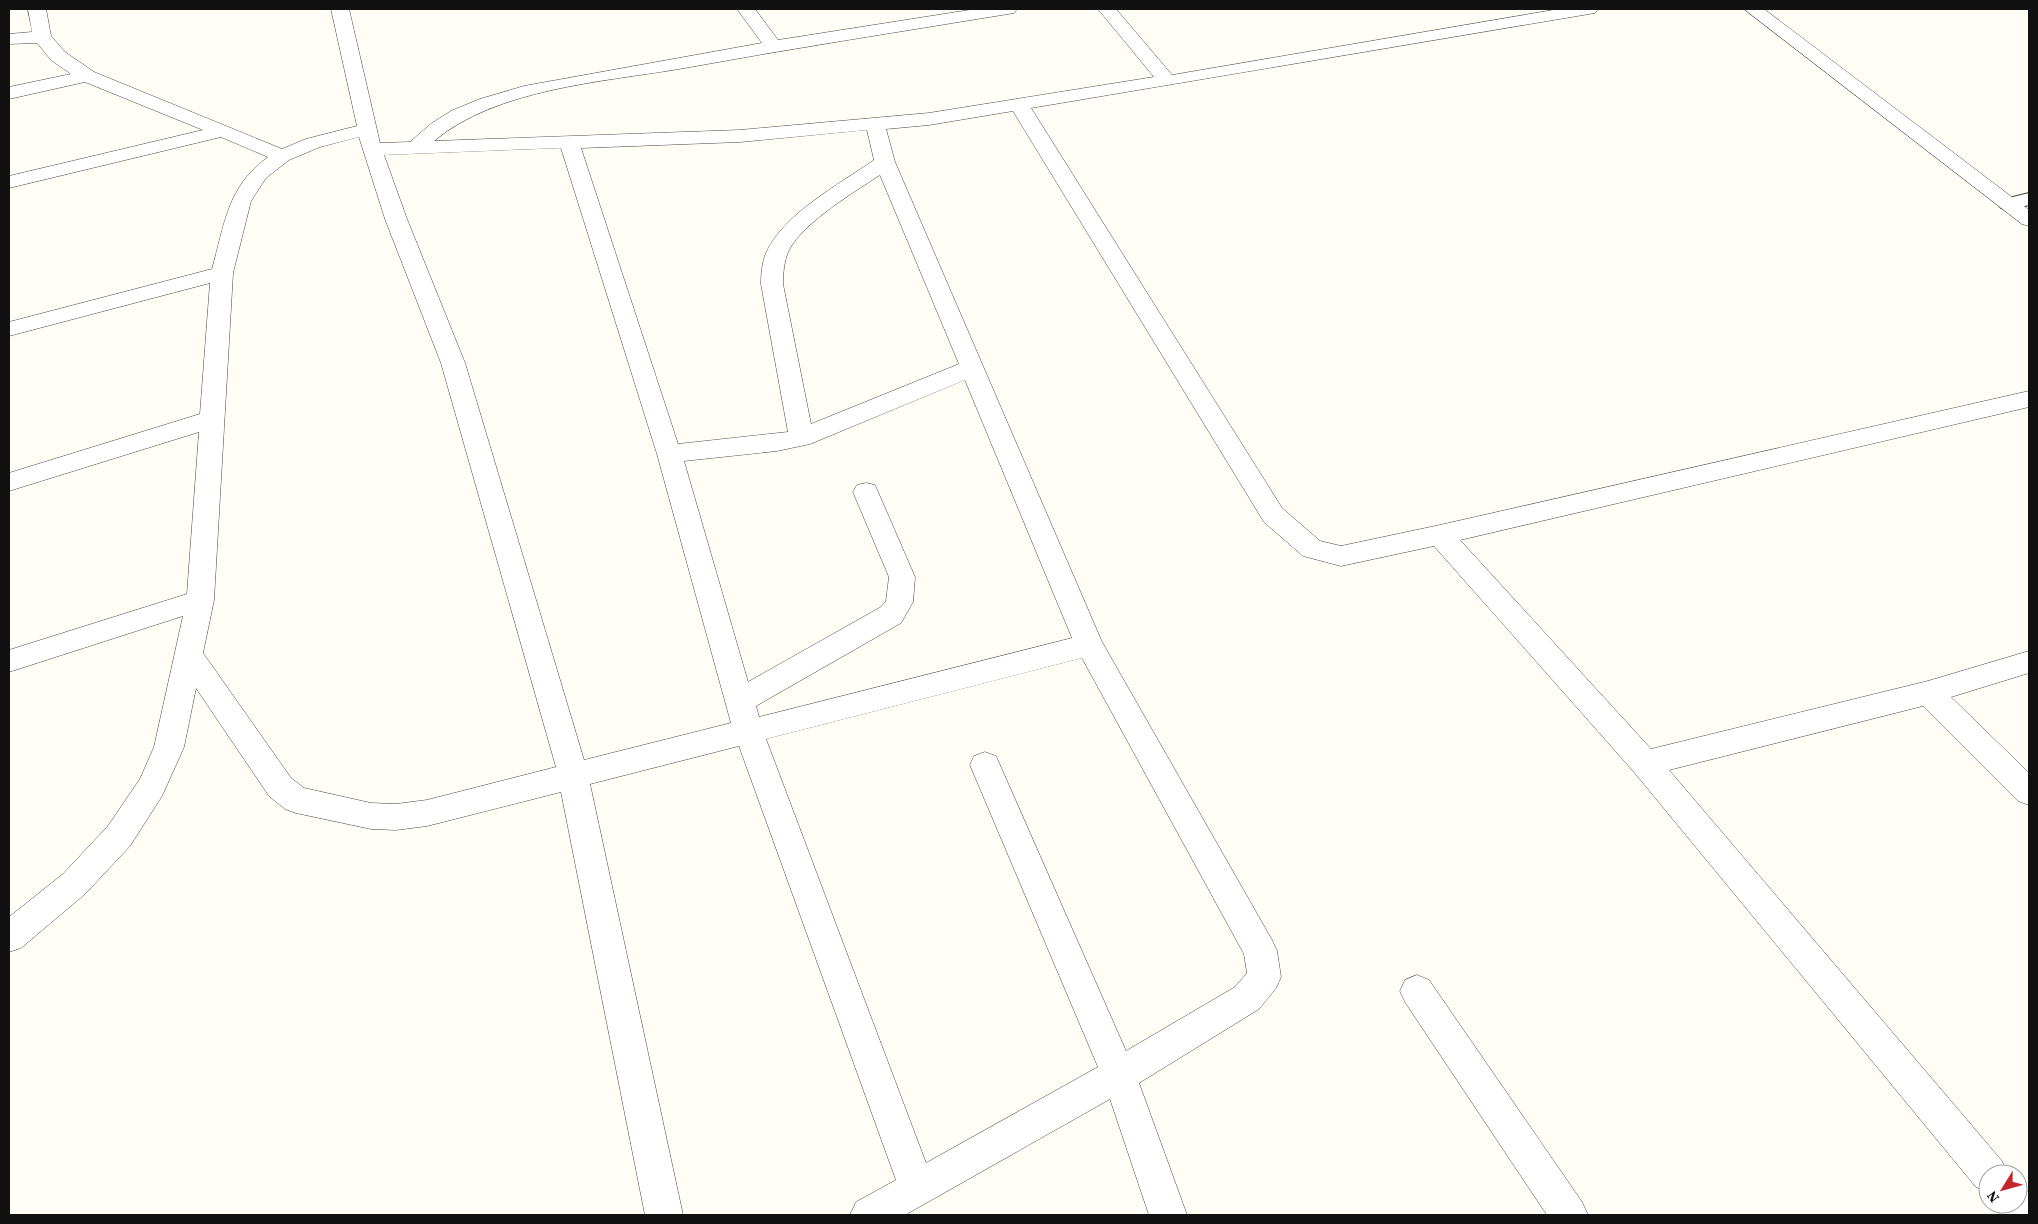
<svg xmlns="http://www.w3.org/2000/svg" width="2038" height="1224" viewBox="0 0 2038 1224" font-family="'Source Serif 4',serif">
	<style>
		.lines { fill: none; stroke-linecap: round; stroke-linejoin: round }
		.service-casing { stroke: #444; stroke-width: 2 }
		.minor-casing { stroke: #444; stroke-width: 1 }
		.service { fill: #fff; fill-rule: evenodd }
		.minor { fill: #fff; fill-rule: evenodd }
	</style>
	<rect width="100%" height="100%" fill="#fffdf5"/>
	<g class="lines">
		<defs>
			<path id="service" d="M 2029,193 L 2029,205 L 2008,210 L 2001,208 L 1998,204 L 2001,200 Z"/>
			<path id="minor" d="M 28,9 L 46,9 L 51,36 L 65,52 L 94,72 L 282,149 L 306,139 L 357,126 L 331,9 L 349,9 L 380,143 L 410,142 L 432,123 L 451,111 L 480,99 L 524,86 L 762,43 L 737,9 L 755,9 L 778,40 L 976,9 L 1017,9 L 1014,13 L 1008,14 C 898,32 788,49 679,69 C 601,82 496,89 434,141 L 740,130 L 929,113 L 1154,77 L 1098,9 L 1116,9 L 1172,75 L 1559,9 L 1598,9 L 1595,13 L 1589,14 L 1031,108 L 1282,508 L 1320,541 L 1341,546 L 1440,525 L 2029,391 L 2029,407 L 1460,540 L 1651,749 L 1928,681 L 2029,651 L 2029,673 L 1951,697 L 2029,773 L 2029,805 L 2018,801 L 1923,706 L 1669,770 L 2002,1161 L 2007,1174 L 1988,1174 L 1988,1192 L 1976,1187 L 1634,772 L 1434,546 L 1341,566 L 1303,556 L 1264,522 L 1013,111 L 929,125 L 886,129 L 895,162 L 1102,642 L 1272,940 L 1277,951 L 1281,977 L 1276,988 L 1259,1009 L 1139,1083 L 1187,1215 L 1149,1215 L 1110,1099 L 905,1215 L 850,1215 L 856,1202 L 896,1180 L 739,746 L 590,784 L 683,1215 L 645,1215 L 561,792 L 427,826 L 396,830 L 371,829 L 296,813 L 285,809 L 269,796 L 196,688 L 184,747 L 162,796 L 130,846 L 85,894 L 21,948 L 9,952 L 9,917 L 63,874 L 108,826 L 140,779 L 154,747 L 183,616 L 9,672 L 9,650 L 187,594 L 199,432 L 9,491 L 9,473 L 200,414 L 210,283 L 9,336 L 9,322 L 212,269 C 225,223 227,187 268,157 L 221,137 L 9,188 L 9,176 L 203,130 L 85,82 L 9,99 L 9,87 L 71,74 L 51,60 L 37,43 L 9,44 L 9,34 L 32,32 ZM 867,130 L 874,160 C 840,184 783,214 766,253 C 762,263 761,274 761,284 L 788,432 L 678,444 L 581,148 L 740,142 ZM 359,137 L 385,219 L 441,363 L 556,767 L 427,800 L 396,804 L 371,803 L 304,788 L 291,778 L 203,653 L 214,600 L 233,273 L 251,201 L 266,178 L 289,160 L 320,147 ZM 561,148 L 657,454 L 731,723 L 584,760 L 465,363 L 407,219 L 384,155 ZM 880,175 L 959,364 L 811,424 L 783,284 C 783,273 784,261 789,250 C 804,222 854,192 880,175 ZM 965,380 L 1072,638 L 759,717 L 756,706 L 901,623 L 913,602 L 915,577 L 875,485 L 866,483 L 857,485 L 853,492 L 889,577 L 886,601 L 881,607 L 748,682 L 684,461 L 777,451 L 810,444 ZM 1082,658 L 1244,954 L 1247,973 L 1235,987 L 1126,1051 L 996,756 L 985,752 L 974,756 L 970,765 L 1098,1067 L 926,1163 L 766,739 Z
				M 1744,9 L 1764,9 L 2029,210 L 2029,226 L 2022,224 Z
				M 1417,975 L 1429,980 L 1582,1202 L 1588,1215 L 1547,1215 L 1405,1002 L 1400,991 L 1405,980 Z
				M 2018,1187 L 2029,1193 L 2029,1215 L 2000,1215 L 1995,1204 L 2018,1204 Z"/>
		</defs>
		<use href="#service" class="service-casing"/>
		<use href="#minor" class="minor-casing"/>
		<use href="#service" class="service"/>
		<use href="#minor" class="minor"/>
	</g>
	<rect width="2038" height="1224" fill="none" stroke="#111111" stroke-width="20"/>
	<g transform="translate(2003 1189) rotate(233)"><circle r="24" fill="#ffffff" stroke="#a0a0a0"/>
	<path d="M0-4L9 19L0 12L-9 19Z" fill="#c4262e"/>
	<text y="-8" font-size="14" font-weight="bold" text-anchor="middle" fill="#111111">N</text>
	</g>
</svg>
